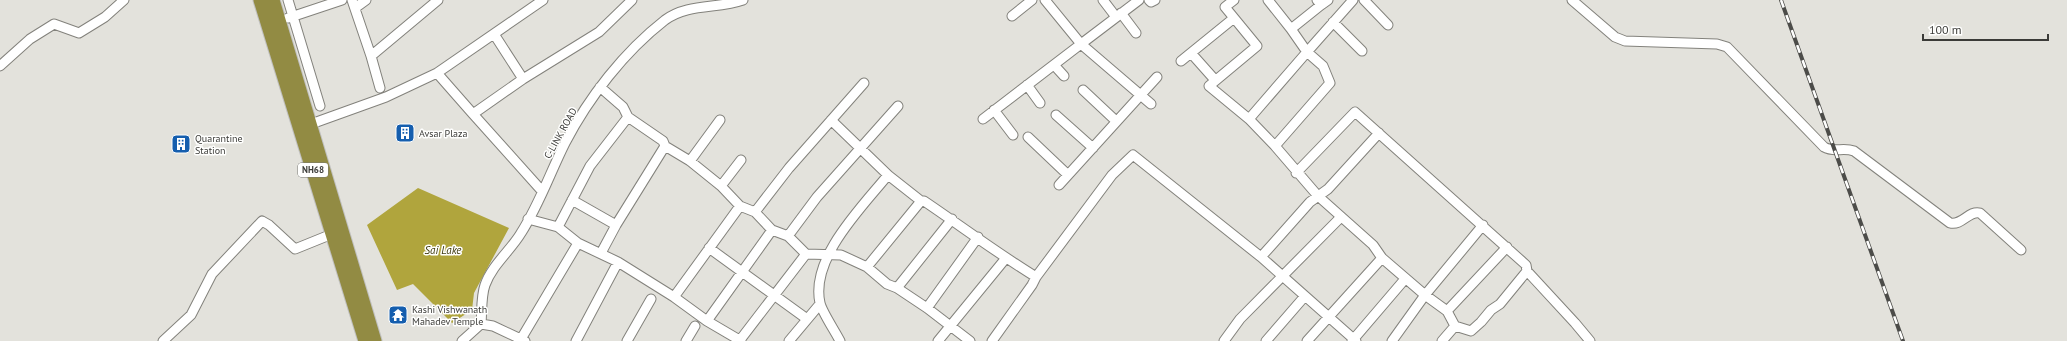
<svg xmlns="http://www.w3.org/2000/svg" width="2067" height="341" viewBox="0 0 2067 341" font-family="'PT Sans',sans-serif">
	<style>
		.water { fill: #b0a53d }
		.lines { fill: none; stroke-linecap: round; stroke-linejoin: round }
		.minor-casing { stroke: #83827c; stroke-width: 11 }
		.highway-casing { stroke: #c0c0bf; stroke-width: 15 }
		.minor { stroke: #fff; stroke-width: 9 }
		.highway { stroke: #928b43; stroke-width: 13 }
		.rail-casing { stroke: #4c4c49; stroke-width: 4 }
		.rail { stroke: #fffffe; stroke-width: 2.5; stroke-dasharray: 8; stroke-linecap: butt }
		.labels { text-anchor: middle; stroke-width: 3; stroke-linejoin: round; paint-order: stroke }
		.shield { fill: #fffffe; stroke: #767673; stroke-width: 1 }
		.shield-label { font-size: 9px; font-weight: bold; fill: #3b3b38 }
		.poi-label { font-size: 10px; fill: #3b3b38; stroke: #fffffe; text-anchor: start }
		.street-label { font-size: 10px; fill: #3b3b38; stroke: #fffffe }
		.water-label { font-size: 11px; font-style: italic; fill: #3f3b0f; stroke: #fffffe }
	</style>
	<rect width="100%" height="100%" fill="#e3e2dc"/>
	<path class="water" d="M 418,188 L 509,228 L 474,293 L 472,310 L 452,323 L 413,284 L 397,290 L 367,225 Z"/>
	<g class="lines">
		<defs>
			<path id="minor" d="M 288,0 L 320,106
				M 352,0 L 371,56 L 438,0
				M 1103,0 L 1116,17
				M 1139,0 L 1081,44 L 1151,104
				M 1149,0 L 1151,2 L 1155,0
				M 1234,0 L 1225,7 L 1257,46 L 1209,86 L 1249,119 L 1275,146 L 1318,196 L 1373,245 L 1382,258 L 1425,295 L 1447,311 L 1455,326 L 1471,331 L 1481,322 L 1491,310 L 1500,304 L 1527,271
				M 1268,0 L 1291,29
				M 1317,0 L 1321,5 L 1328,0
				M 1364,0 L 1388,25
				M 1572,0 L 1615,37 L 1625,41 L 1717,44 L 1727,47 L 1824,147 C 1834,153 1843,147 1854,151 L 1950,223 C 1962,226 1969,210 1980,213 L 2021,250
				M 1321,5 L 1291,29 L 1307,52 L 1353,0
				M 355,8 L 366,0
				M 1121,13 L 1136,33
				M 1012,16 L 1032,0
				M 288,18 L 342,0
				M 1333,22 L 1362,51
				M 494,34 L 523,79
				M 1191,53 L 1215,80
				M 371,56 L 380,88
				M 1181,61 L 1234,18
				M 1054,65 L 1064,76
				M 0,66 L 30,39 L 54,24 L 79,33 L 105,17 L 124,0
				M 437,73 L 543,0
				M 1027,85 L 1040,103
				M 600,87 L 623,107 L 628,117 L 663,141 L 665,146 L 690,161 L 721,186 L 740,206 L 755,212 L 772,230 L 788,236 L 806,254 L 841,255 L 867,267 L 887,284 L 897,288 L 927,308 L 970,341
				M 1083,90 L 1116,121
				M 994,110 L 1013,135
				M 473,114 L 542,191
				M 1056,115 L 1093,148
				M 983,119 L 1081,44 L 1045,0
				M 1249,119 L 1307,52 L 1323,66 L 1330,83 L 1275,146
				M 831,120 L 888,175 L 921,201 L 924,201 C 961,226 997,253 1036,277
				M 311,124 L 386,97 L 437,73 L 473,114 L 523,79 L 599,32 L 632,0
				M 1028,137 L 1068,175
				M 690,161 L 720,120
				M 1296,173 L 1355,112 L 1526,265 L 1527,271 L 1575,323 L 1590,341
				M 1059,185 L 1157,77
				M 721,186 L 741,160
				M 572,200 L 616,225
				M 755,212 L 789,168 L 864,83
				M 528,219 L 558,227 L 578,243 L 618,262 L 674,297 L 707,321 L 741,341
				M 558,227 L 590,166 L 628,117
				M 788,236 L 817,197 L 898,106
				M 709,248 L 807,319
				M 601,253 L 616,225 L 665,146
				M 1261,257 L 1310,202 L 1328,189 L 1379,133
				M 867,267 L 921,201
				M 897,288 L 952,219
				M 674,297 L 740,206
				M 927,308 L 978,237
				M 1447,311 L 1507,247
				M 707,321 L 772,230
				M 481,324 L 493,326 L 525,341
				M 521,339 L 578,243
				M 740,340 L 806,254
				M 163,341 L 191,315 L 212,274 L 262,221 L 269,225 L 295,249 L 337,232
				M 462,341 L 481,324 C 482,312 481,296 485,285 C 492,265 511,250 521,233 C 539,205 550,173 565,143 C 589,97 624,52 665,20 C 688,3 718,9 743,0
				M 576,341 L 618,262
				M 627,341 L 651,299
				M 686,341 L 695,326
				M 789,341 L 820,304
				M 840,341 C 835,331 822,312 820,303 C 810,258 862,207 888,175
				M 938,341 L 1006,258
				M 992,341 L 1032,285 L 1036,277 L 1112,175 L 1133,155 L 1261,257 L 1356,341
				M 1224,341 L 1240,319 L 1341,217
				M 1266,341 L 1305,296
				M 1307,341 L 1382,258
				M 1352,341 L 1405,279
				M 1392,341 L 1425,295 L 1483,225
				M 1442,341 L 1455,326"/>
			<path id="highway" d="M 260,0 L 365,341
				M 273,0 L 375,341"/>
		</defs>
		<use href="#minor" class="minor-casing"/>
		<use href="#highway" class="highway-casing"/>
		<use href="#minor" class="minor"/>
		<use href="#highway" class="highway"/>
		<defs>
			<path id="rail" d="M 1781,0 L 1903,341"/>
		</defs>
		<use href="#rail" class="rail-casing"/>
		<use href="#rail" class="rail"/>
	</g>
	<defs>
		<symbol id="building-square" viewBox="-11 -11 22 22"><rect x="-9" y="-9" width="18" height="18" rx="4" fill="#155eae" stroke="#fffffe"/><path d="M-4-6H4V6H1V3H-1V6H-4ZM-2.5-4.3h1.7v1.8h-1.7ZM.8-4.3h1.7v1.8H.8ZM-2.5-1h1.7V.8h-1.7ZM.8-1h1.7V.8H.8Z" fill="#fff"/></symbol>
		<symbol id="temple-square" viewBox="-11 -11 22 22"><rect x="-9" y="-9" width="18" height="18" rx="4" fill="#155eae" stroke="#fffffe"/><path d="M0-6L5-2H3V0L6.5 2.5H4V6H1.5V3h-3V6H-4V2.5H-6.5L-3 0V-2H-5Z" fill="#fff"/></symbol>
	</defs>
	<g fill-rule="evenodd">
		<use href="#building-square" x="394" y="122" width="22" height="22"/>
		<use href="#building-square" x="170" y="133" width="22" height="22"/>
		<use href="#temple-square" x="387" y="304" width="22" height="22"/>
	</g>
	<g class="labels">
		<rect class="shield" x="298" y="163" width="30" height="14" rx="3"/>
		<g class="shield-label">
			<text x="313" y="173">NH68</text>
		</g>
		<g class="poi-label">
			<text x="419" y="137">Avsar Plaza</text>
			<text x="195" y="142">Quarantine<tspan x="195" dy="12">Station</tspan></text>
			<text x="412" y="313">Kashi Vishwanath<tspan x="412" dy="12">Mahadev Temple</tspan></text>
		</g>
		<g class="street-label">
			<text transform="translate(560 133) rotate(-61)" y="4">C-LINK ROAD</text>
		</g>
		<g class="water-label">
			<text x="443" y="254">Sai Lake</text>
		</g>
	</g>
	<path d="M1923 34v6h125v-6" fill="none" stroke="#3b3b38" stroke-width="2"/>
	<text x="1929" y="34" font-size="12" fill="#3b3b38" stroke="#fffffe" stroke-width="3" paint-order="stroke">100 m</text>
</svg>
